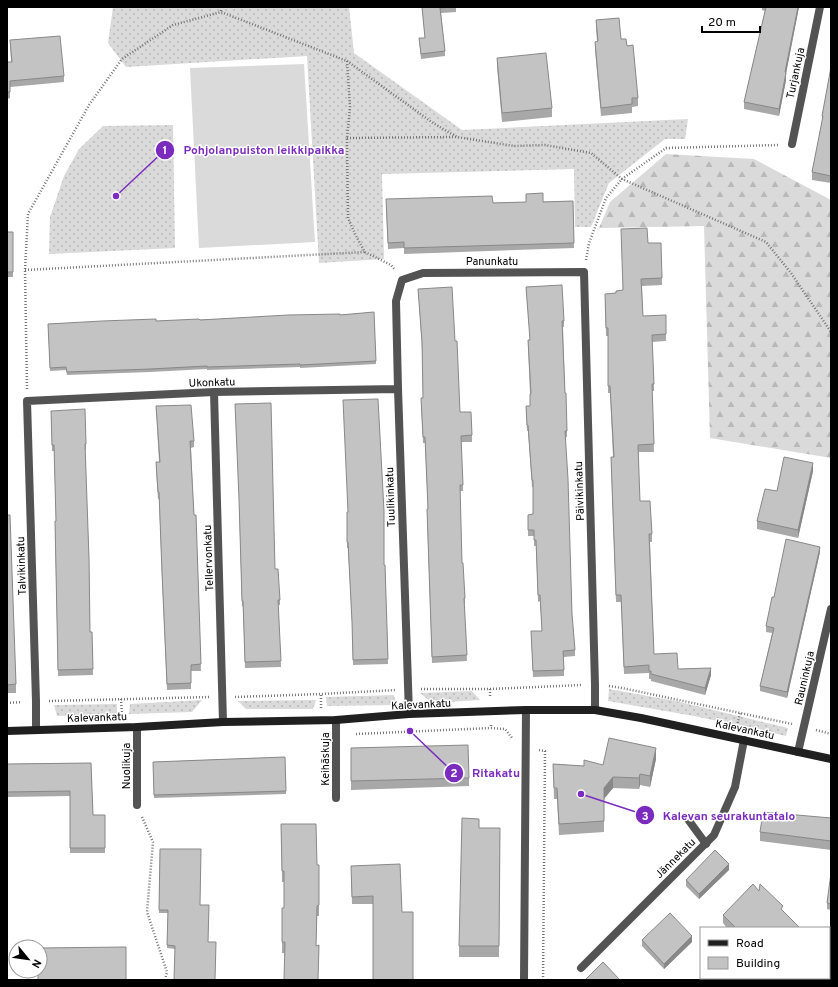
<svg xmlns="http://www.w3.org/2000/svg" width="838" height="987" viewBox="0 0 838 987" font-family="Overpass,sans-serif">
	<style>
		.grass { fill: url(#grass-dots) }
		.forest { fill: url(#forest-firs) }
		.garden { fill: #dadada }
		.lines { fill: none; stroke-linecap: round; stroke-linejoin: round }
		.path { stroke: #757575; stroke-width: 2.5; stroke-dasharray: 1 2; stroke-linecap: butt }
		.lane { stroke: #535353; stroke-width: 8 }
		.street { stroke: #535353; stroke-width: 8 }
		.secondary { stroke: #202020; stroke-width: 8 }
		.wall { fill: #a8a8a8 }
		.shaded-wall { fill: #888 }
		.building { fill: #c3c3c3; stroke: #888 }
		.labels { text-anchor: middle; stroke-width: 3; stroke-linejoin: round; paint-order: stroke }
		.street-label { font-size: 11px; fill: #000; stroke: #fff }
		.leader { fill: none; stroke: #7b2cbf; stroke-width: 1.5 }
		.callout-dot { fill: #7b2cbf; stroke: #fff; stroke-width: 1.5 }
		.mark-label { font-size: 12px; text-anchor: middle; font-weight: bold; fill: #fff }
		.callout-label { font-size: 12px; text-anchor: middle; font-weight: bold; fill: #7b2cbf; stroke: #fff; stroke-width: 3; stroke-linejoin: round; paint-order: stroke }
	</style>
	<defs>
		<pattern id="grass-dots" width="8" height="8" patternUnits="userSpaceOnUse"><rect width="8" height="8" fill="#dadada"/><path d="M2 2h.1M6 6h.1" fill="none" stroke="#b9b9b9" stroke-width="1.8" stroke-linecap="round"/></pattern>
		<pattern id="forest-firs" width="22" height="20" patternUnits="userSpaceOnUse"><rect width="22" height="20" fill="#dadada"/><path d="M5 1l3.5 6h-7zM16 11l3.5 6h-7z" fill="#b9b9b9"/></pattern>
	</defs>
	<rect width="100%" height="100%" fill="#fff"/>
	<path class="grass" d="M 113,7 L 349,7 L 354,53 L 462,130 L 688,119 L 685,139 L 665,139 L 609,183 L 591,227 L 575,227 L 574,169 L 382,174 L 384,259 L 319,263 L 307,56 L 126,67 L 108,43 Z
		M 173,125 L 175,248 L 49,254 L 50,217 L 64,176 L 79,149 L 103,126 Z
		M 609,689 L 676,701 L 788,728 L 786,736 L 694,716 L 608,701 Z
		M 472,691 L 480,700 L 432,703 L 420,693 Z
		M 394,695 L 396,705 L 327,706 L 326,697 Z
		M 202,700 L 192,712 L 129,714 L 130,704 Z
		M 316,700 L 313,709 L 246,709 L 238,701 Z
		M 117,704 L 117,714 L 57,716 L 54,705 Z"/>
	<path class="forest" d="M 666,154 L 754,159 L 831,200 L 831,458 L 710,438 L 704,226 L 599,228 L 610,202 Z"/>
	<path class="garden" d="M 304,64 L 315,242 L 199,248 L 190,68 Z"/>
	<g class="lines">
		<path class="path" d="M 221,7 L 221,12
			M 347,61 L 433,123 L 457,137 L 514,146 L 545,145 L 591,153 L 622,179 L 766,242 L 791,273 L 831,332
			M 347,138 L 457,137
			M 586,260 L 589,243 L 606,198 L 622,179 L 666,148 L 779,145
			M 25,270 L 365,252
			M 27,389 L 25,270 L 28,214 L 89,105 L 122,59 L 173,25 L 221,12 L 347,61 L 350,107 L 347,138 L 348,218 L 357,238 L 365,252 L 391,265 L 395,270
			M 609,686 L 622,688 L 792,724
			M 421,689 L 490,689 L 582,685
			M 490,689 L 490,698
			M 235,697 L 321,694 L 396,690
			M 121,699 L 122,715
			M 49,701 L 210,697
			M 7,703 L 22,702
			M 321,708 L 321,694
			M 491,725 L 491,728 L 505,729 L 512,738
			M 737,726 L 740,713
			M 816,730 L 831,734
			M 356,734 L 491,728
			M 539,750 L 545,751 L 543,980
			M 142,817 L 153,842 L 147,912 L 167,972 L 165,980"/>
		<path class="lane" d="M 687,818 L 706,844"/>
		<path class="street" d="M 792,144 L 820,7
			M 214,392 L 223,722
			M 409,714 L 398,389 L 396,301 L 402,280 L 423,273 L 584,272 L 595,685 L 595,710
			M 137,727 L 137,805
			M 36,730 L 36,701 L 27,401 L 214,392 L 398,389
			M 798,752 L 831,609
			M 336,798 L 336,720
			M 581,968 L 714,835 L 735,787 L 744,740
			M 524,980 L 526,710"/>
		<path class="secondary" d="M 7,731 L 137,727 L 223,722 L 336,720 L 409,714 L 526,710 L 595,710 L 641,718 L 831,759"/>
	</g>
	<path class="wall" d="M 422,7 L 456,7 L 456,12 L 441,13 L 445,51 L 445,56 L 421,59 L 419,38 L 425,38 Z
		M 762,7 L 799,7 L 786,73 L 786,80 L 779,116 L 744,109 L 744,102 L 765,11 L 762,10 Z
		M 596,20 L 621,39 L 627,46 L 638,98 L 638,106 L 632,107 L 632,113 L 601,116 L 595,50 L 595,42 L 597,41 L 596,29 Z
		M 10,40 L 64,76 L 64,82 L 10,87 L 10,98 L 7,99 L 7,62 L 11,62 Z
		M 497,58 L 552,108 L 552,117 L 502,122 L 497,67 Z
		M 831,67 L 831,183 L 812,180 L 812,172 L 822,122 L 822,116 Z
		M 573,201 L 574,248 L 404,254 L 404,248 L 388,249 L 386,205 Z
		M 7,232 L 13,232 L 13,277 L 7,277 Z
		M 648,243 L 662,278 L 662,285 L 642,286 L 643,316 L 666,334 L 666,341 L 652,342 L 654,384 L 654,391 L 652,391 L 654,452 L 638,452 L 640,501 L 652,534 L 652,542 L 650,542 L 654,654 L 678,669 L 711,675 L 705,695 L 651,681 L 651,679 L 649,679 L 649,673 L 624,674 L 621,602 L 616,602 L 611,464 L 611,457 L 613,457 L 610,393 L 608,393 L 608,336 L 606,336 L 605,301 L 616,293 L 623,290 Z
		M 526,287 L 564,321 L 564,327 L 563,327 L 565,393 L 567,431 L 567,437 L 565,437 L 572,614 L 575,650 L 575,656 L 564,657 L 564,676 L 533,677 L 531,631 L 542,631 L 540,601 L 538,602 L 536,546 L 534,546 L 534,536 L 528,536 L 528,515 L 533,514 L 533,487 L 532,487 L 528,431 L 527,431 L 526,412 L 526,406 L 530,406 L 530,394 L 528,346 L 528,340 L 530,340 Z
		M 418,289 L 460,412 L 472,435 L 472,442 L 461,442 L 463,485 L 463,491 L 460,491 L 462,563 L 465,598 L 465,604 L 464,604 L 467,661 L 432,663 L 427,515 L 428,509 L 425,443 L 423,443 L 421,404 L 423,398 L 422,349 Z
		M 374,312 L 376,364 L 300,368 L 300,367 L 207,370 L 207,369 L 150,372 L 67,375 L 66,370 L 50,371 L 48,324 L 156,321 L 340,315 Z
		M 156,406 L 194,441 L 194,447 L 191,448 L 194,515 L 196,515 L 201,671 L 191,671 L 191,689 L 167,690 L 162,579 L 159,499 L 158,499 L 156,468 L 156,462 L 159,462 Z
		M 51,416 L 86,444 L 86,450 L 85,450 L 89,558 L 89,564 L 90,632 L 92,632 L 93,675 L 58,676 L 55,527 L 56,521 L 54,451 L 52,451 Z
		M 813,471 L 798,538 L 757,529 L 757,521 L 777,491 Z
		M 239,505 L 275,569 L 280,600 L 280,605 L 278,605 L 281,667 L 245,668 L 243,606 L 242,607 Z
		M 347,512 L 384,565 L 385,565 L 388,664 L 353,665 L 352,628 L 352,622 L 348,548 L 347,548 Z
		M 7,515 L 16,684 L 16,693 L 7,693 Z
		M 820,552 L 787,698 L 760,691 L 760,686 L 772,633 L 766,632 L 766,626 L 774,597 Z
		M 351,748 L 469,778 L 469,786 L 351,790 Z
		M 285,757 L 286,794 L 154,798 L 153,762 Z
		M 656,759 L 650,787 L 640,785 L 639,789 L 613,788 L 604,798 L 604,832 L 559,835 L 557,799 L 554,799 L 553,764 L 584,766 L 603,765 Z
		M 91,763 L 93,815 L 105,815 L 105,853 L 70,853 L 70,796 L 7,797 L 7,764 Z
		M 831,818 L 831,850 L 760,841 L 760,832 Z
		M 281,824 L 317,865 L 319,865 L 319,916 L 317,916 L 316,946 L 319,956 L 282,953 L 282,908 L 284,908 L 284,882 L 282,882 Z
		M 479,828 L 500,828 L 499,957 L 459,957 L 459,946 Z
		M 160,849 L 201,849 L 175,949 L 167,948 L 168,913 L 159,913 Z
		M 729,870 L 699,899 L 686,886 L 686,880 Z
		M 831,873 L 831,910 L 827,909 L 827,903 Z
		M 351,874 L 402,912 L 373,904 L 352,904 Z
		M 759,891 L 783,911 L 800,928 L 727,928 L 723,923 L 723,915 Z
		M 642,940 L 692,942 L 664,969 L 642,946 Z
		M 732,978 L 829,978 L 831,980 L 730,980 Z"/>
	<path class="shaded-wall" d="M 798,7 L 799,7 L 785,79 L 785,72 Z
		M 786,73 L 786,80 L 779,116 L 779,109 Z
		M 813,463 L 813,471 L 798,538 L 798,530 Z
		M 820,547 L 820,552 L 787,698 L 787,692 Z
		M 711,668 L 711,675 L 705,695 L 705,688 Z
		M 656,748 L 656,759 L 650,787 L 650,776 Z
		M 640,774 L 640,785 L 639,789 L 639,778 Z
		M 613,777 L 613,788 L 604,799 L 604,788 Z
		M 729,864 L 729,870 L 699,899 L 699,894 Z
		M 692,936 L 692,942 L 664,969 L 664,964 Z
		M 788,978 L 795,978 L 795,980 L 786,980 Z"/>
	<path class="building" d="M 422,7 L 452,7 L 440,8 L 445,51 L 421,54 L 419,38 L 425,38 Z
		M 766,7 L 798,7 L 785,72 L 786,73 L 779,109 L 744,102 Z
		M 619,18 L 621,39 L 626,39 L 627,46 L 633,45 L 638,98 L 632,98 L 632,104 L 601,108 L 595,42 L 598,41 L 596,20 Z
		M 60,36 L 64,76 L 10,81 L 10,92 L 7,92 L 7,62 L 12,62 L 10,40 Z
		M 546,53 L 552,108 L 502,113 L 497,58 Z
		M 831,67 L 831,176 L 812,172 L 823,116 L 822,116 Z
		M 543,193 L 543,202 L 573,201 L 574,243 L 404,248 L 404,242 L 388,243 L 386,199 L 492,196 L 493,203 L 526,202 L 526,194 Z
		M 647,228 L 648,243 L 661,243 L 662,278 L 641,279 L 643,316 L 666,315 L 666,334 L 652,335 L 654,384 L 652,384 L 654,444 L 638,445 L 640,501 L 650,501 L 652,534 L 649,534 L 654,654 L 677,653 L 678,669 L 711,668 L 705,688 L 651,674 L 651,671 L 649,671 L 649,665 L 624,667 L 621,595 L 616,595 L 611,457 L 614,457 L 610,386 L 608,386 L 608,328 L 606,328 L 605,294 L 616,293 L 616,291 L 623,290 L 621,229 Z
		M 7,232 L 13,232 L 13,272 L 7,272 Z
		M 562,285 L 564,321 L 562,321 L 565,393 L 566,393 L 567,431 L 565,431 L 568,479 L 572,614 L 575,650 L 563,651 L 564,670 L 533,671 L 531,631 L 542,631 L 540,595 L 538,595 L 536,540 L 534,540 L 534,530 L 528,530 L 528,515 L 533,514 L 533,480 L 532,480 L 528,425 L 527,425 L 526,406 L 530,406 L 530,394 L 531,394 L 528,340 L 530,340 L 526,287 Z
		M 452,287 L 455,341 L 457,341 L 460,412 L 471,412 L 472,435 L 461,436 L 463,485 L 460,485 L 462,563 L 463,563 L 465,598 L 464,598 L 467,655 L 432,657 L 427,509 L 428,509 L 425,437 L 423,437 L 421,398 L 423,398 L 422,342 L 418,289 Z
		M 374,312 L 376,361 L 300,365 L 300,364 L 207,367 L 207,366 L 150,369 L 67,372 L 66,367 L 50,368 L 48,324 L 102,321 L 156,319 L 156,321 L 199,319 L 200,320 L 288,315 L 340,314 L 340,315 Z
		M 378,399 L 384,511 L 384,565 L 385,565 L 388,659 L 353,660 L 352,622 L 348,542 L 347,542 L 347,512 L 348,512 L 343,400 Z
		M 271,403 L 275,569 L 278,569 L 280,600 L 278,600 L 281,661 L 245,662 L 243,601 L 242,601 L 239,499 L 235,404 Z
		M 191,405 L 194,441 L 190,441 L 194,515 L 196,515 L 201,664 L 191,665 L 191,683 L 167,684 L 162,572 L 159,492 L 158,492 L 156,462 L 160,462 L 156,406 Z
		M 85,409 L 86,444 L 85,444 L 89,558 L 90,632 L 92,632 L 93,669 L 58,670 L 55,521 L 56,521 L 54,445 L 52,445 L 51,411 Z
		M 784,457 L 813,463 L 798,530 L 757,521 L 765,489 L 777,491 Z
		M 7,515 L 10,515 L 16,684 L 7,685 Z
		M 786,539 L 820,547 L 787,692 L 760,686 L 774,628 L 766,626 L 772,597 L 774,597 Z
		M 609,738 L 656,748 L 650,776 L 640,774 L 639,778 L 613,777 L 604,788 L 604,821 L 559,824 L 557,788 L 554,788 L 553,764 L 584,766 L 584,760 L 603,765 Z
		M 468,745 L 469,778 L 351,781 L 351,748 Z
		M 285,757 L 286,791 L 154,795 L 153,762 Z
		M 91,763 L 93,815 L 105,815 L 105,848 L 70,848 L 70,791 L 7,792 L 7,764 Z
		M 763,812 L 831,818 L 831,841 L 760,832 Z
		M 462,818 L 479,819 L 479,828 L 500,828 L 499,946 L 459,946 Z
		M 281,824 L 316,824 L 317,865 L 319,865 L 319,905 L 317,906 L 316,946 L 319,945 L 318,980 L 284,980 L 285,942 L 282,942 L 282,908 L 284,908 L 284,871 L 282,871 Z
		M 160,849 L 201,849 L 200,905 L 209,905 L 208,942 L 216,942 L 215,980 L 174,980 L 175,946 L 167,945 L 168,910 L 159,910 Z
		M 715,850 L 729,864 L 699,894 L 686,880 Z
		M 400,864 L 402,912 L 413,912 L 413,980 L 373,980 L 373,896 L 352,897 L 351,866 Z
		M 831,873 L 831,904 L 827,903 Z
		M 753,884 L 759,891 L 760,884 L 783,906 L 781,909 L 800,928 L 736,928 L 723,915 Z
		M 670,913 L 692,936 L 664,964 L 642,940 Z
		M 126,947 L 126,980 L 38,980 L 38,971 L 40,971 L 40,948 Z
		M 603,962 L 620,980 L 585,980 Z
		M 829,974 L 831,976 L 831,980 L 803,980 L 801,978 L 829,978 Z
		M 732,978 L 788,978 L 786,980 L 730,980 Z"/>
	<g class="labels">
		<g class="street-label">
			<text transform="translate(795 73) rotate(-78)" y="4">Turjankuja</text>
			<text x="492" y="265">Panunkatu</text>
			<text transform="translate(212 382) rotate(-2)" y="4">Ukonkatu</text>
			<text transform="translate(579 491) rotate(-92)" y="4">Päivikinkatu</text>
			<text transform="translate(390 497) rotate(-92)" y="4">Tuulikinkatu</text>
			<text transform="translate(208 558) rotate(-92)" y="4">Tellervonkatu</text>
			<text transform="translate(21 566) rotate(-92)" y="4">Talvikinkatu</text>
			<text transform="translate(804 678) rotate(-77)" y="4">Rauninkuja</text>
			<text transform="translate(421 704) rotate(-3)" y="4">Kalevankatu</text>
			<text transform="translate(97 717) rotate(-2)" y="4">Kalevankatu</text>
			<text transform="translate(745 729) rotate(12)" y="4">Kalevankatu</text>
			<text transform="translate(325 759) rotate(-90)" y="4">Keihäskuja</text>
			<text transform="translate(126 766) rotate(-90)" y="4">Nuolikuja</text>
			<text transform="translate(675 858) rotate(-45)" y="4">Jännekatu</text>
		</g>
	</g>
	<path class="leader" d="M116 196L165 150M410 731L454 773M581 794L645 815"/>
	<g class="callout-dot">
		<circle cx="116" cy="196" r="4"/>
		<circle cx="410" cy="731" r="4"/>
		<circle cx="581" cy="794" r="4"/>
		<circle cx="165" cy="150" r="10"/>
		<circle cx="454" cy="773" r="10"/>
		<circle cx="645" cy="815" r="10"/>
	</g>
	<g class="mark-label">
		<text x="165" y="154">1</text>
		<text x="454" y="777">2</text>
		<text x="645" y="820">3</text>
	</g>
	<g class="callout-label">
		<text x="264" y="154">Pohjolanpuiston leikkipaikka</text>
		<text x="496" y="777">Ritakatu</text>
		<text x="729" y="820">Kalevan seurakuntatalo</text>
	</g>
	<rect width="838" height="987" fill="none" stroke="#000000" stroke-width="16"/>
	<rect x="700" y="927" width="130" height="52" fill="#ffffff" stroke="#999999"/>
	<rect x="708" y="940" width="20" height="6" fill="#202020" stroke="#999999"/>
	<text x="736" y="947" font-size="12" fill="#000000">Road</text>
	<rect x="708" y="957" width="20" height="12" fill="#c3c3c3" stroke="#999999"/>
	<text x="736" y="967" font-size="12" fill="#000000">Building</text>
	<g transform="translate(28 959) rotate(119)"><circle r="19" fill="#ffffff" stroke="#999999"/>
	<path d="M0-3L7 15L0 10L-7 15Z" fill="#000000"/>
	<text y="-6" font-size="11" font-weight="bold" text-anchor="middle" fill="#000000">N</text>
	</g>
	<path d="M702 26v6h58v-6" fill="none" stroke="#000000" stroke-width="2"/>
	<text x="708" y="26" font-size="12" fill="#000000" stroke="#ffffff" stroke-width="3" paint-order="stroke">20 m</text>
</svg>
